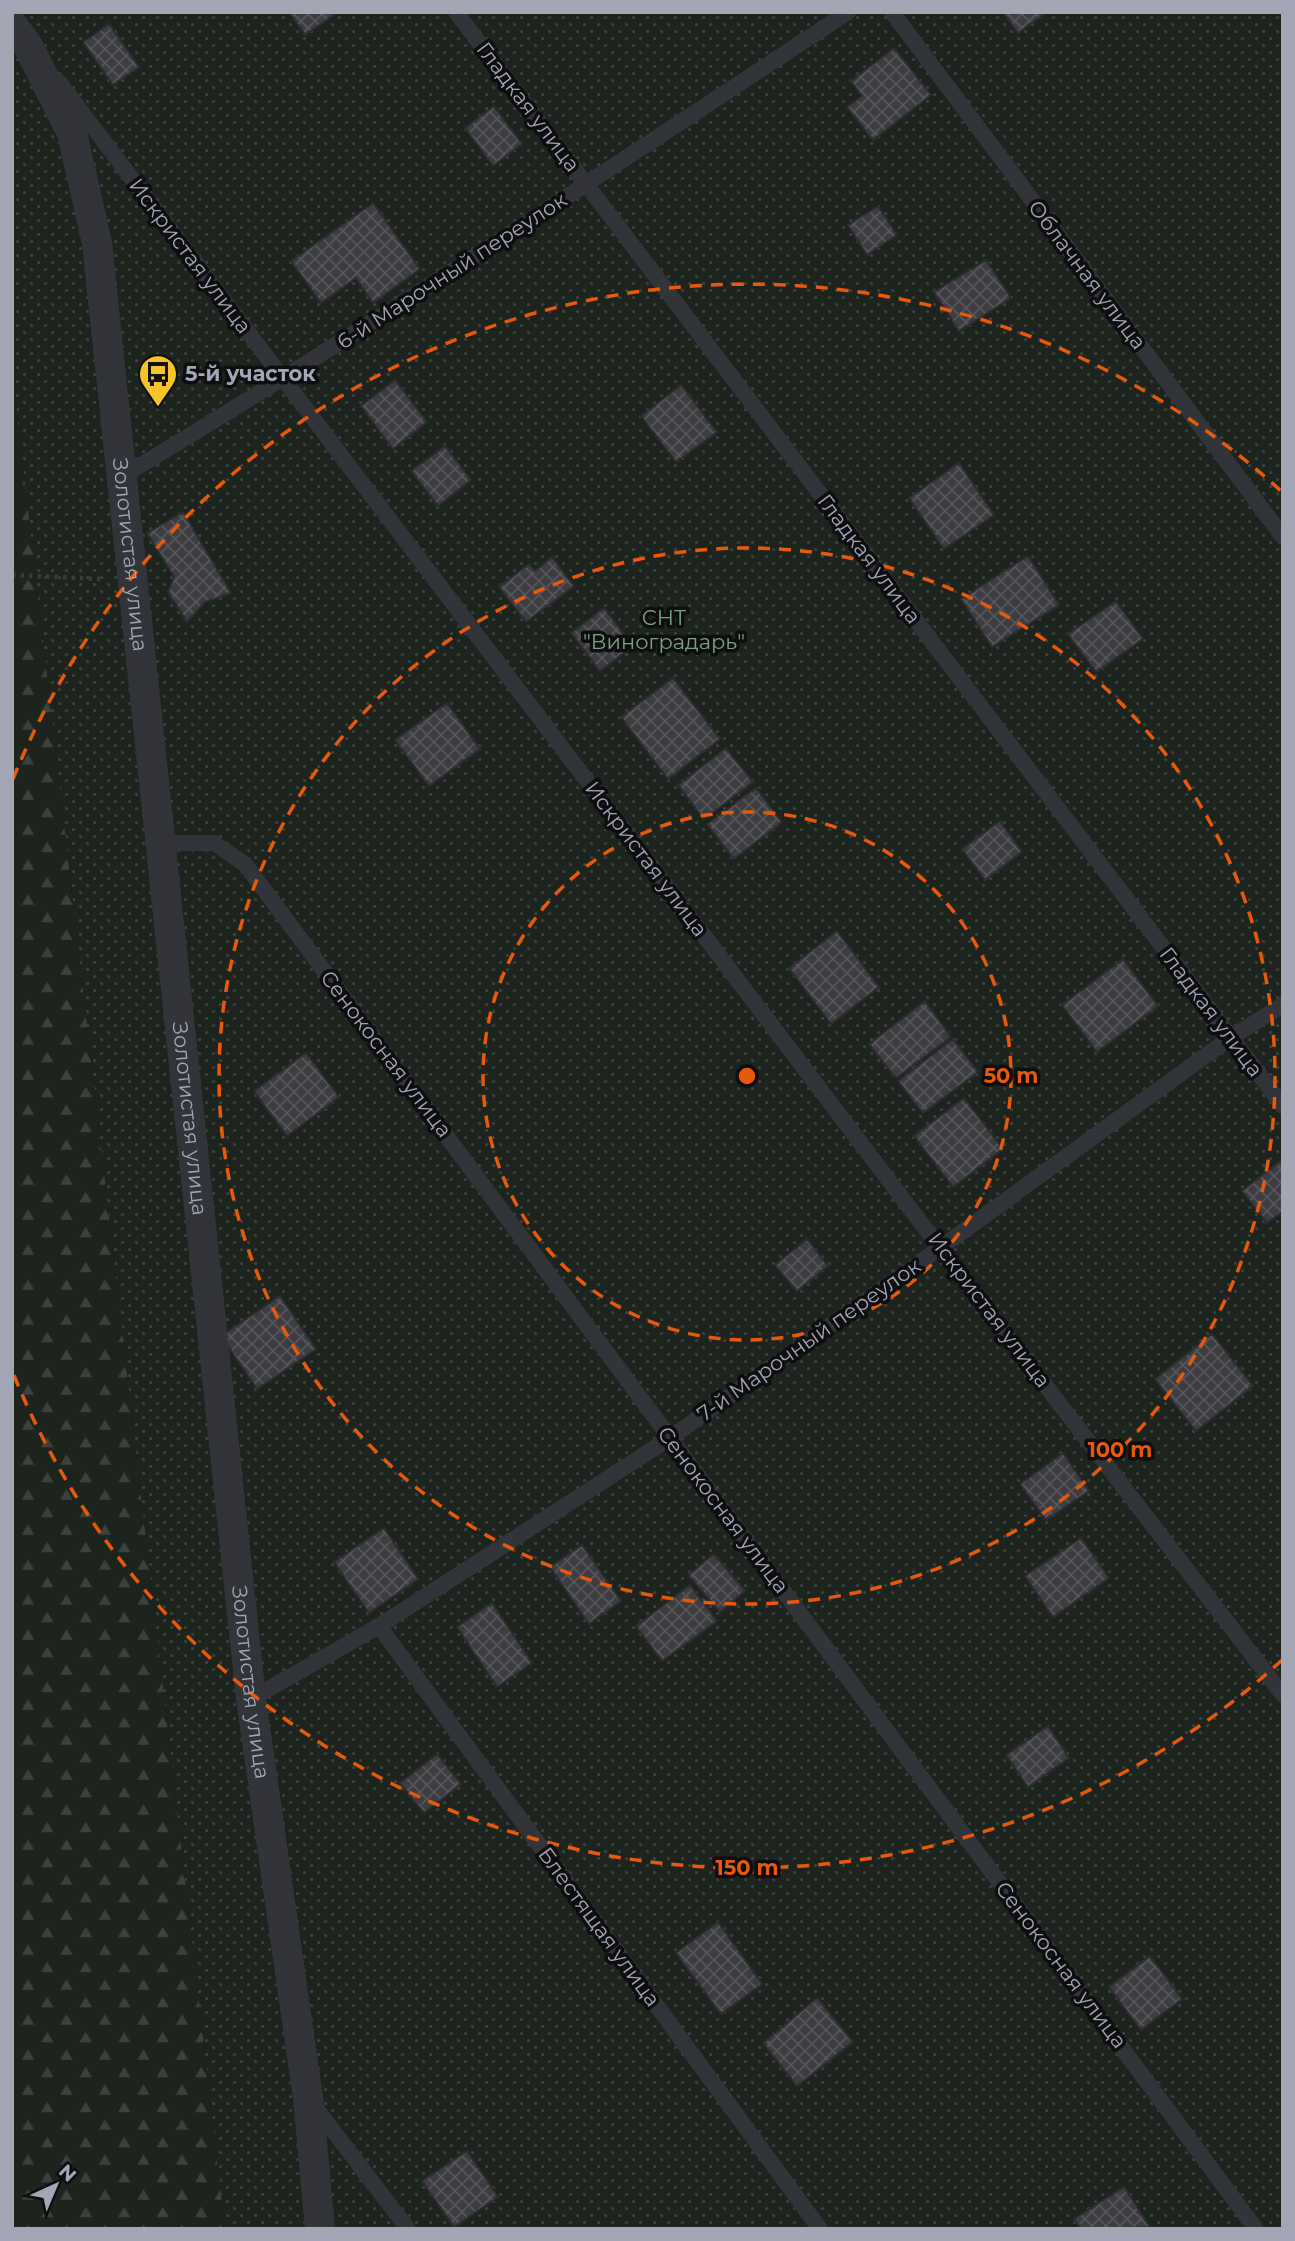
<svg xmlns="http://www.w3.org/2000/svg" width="1295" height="2241" viewBox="0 0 1295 2241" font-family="Montserrat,sans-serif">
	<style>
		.grass { fill: url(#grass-dots) }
		.forest { fill: url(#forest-firs) }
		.building { fill: url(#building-cross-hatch); stroke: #2d2c30; stroke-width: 2 }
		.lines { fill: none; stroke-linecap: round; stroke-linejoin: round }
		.path { stroke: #393b40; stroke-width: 4.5; stroke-dasharray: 3.5 5; stroke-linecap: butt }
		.service { stroke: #333439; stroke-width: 16 }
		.minor { stroke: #333439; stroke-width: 30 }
		.ring { fill: none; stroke: #e8590c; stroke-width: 3.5; stroke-dasharray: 12 9 }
		.labels { text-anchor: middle; stroke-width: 7; stroke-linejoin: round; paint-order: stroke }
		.street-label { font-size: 21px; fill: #a3a7b5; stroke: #0e0d0f }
		.poi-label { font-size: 21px; font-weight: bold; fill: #a3a7b5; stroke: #0e0d0f; text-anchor: start }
		.park-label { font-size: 21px; fill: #7aa180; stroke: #0e0d0f }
		.centre { fill: #e8590c; stroke: #0e0d0f; stroke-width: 3.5 }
		.ring-label { font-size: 21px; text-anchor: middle; font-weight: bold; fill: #e8590c; stroke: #0e0d0f; stroke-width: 7; stroke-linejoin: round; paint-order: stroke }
	</style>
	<defs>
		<pattern id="grass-dots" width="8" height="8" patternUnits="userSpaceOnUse" patternTransform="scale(1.75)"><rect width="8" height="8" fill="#1d241e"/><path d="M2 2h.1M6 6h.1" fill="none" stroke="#3b413c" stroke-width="1.8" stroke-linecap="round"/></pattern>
		<pattern id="forest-firs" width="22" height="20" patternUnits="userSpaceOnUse" patternTransform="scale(1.75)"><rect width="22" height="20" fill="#1d241e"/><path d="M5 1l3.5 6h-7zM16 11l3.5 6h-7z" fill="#3b413c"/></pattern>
		<pattern id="building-cross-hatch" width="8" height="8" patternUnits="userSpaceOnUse" patternTransform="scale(1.75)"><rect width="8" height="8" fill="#3c3c41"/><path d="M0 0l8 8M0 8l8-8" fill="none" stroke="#55555a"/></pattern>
	</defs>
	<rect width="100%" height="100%" fill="#131214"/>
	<path class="grass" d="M 12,12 L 1283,12 L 1283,2229 L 225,2229 L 12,370 Z"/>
	<path class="forest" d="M 12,370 L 225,2229 L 12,2229 Z"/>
	<path class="building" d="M 289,12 L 338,12 L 305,35 Z
		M 1003,12 L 1047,12 L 1018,33 Z
		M 109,24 L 139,67 L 113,85 L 83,42 Z
		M 894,48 L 931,95 L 873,140 L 847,107 L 862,96 L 851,81 Z
		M 494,106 L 522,144 L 493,166 L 465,128 Z
		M 373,203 L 420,269 L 373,303 L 356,278 L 321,303 L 291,261 Z
		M 878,206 L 897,235 L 867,255 L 848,225 Z
		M 986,260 L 1011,298 L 959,331 L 934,292 Z
		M 395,380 L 427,422 L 393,449 L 361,406 Z
		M 681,385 L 717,432 L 676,462 L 641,416 Z
		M 445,446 L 471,480 L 438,506 L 411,471 Z
		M 959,463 L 994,515 L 944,549 L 909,498 Z
		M 183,512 L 231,593 L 205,602 L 187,622 L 168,592 L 174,577 L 147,533 Z
		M 1028,556 L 1059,605 L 992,647 L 961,599 Z
		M 552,557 L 574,586 L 526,622 L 499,587 L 529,564 L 535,571 Z
		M 1116,601 L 1143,639 L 1096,672 L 1068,634 Z
		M 604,608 L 633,646 L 600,671 L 571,633 Z
		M 673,678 L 720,739 L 668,779 L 621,717 Z
		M 447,703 L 480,749 L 429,786 L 395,740 Z
		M 726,748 L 753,782 L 704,819 L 678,785 Z
		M 756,788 L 782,822 L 734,859 L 707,824 Z
		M 1000,821 L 1022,852 L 985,880 L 962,849 Z
		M 837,931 L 879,987 L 831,1024 L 789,968 Z
		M 1123,959 L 1158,1006 L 1097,1052 L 1062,1005 Z
		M 925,1001 L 951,1037 L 896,1078 L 869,1044 Z
		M 953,1039 L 978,1072 L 923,1113 L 898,1081 Z
		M 306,1053 L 339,1097 L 287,1136 L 254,1091 Z
		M 964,1098 L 1003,1149 L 953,1187 L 914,1136 Z
		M 1283,1159 L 1283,1211 L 1267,1223 L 1242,1191 Z
		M 807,1239 L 828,1266 L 797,1291 L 775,1265 Z
		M 280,1296 L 316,1349 L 257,1389 L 221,1336 Z
		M 1212,1334 L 1253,1386 L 1196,1431 L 1155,1379 Z
		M 1063,1453 L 1089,1491 L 1046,1520 L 1020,1484 Z
		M 384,1528 L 418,1579 L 369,1613 L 334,1562 Z
		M 1081,1538 L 1109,1578 L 1053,1617 L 1025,1576 Z
		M 582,1545 L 621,1601 L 589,1624 L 550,1567 Z
		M 714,1554 L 745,1591 L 720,1612 L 688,1575 Z
		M 690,1585 L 717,1621 L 662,1661 L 636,1626 Z
		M 492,1603 L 532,1663 L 497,1687 L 457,1627 Z
		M 1048,1726 L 1069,1758 L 1028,1787 L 1006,1755 Z
		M 437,1754 L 461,1784 L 424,1813 L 400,1783 Z
		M 718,1922 L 762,1984 L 721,2014 L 676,1953 Z
		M 1150,1956 L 1182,1999 L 1141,2030 L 1109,1987 Z
		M 817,1998 L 853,2042 L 797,2086 L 763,2043 Z
		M 467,2151 L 498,2197 L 454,2227 L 422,2181 Z
		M 1124,2187 L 1150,2227 L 1081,2229 L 1074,2219 Z"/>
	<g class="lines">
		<path class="path" d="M 12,575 L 100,579"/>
		<path class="service" d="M 456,12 L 1283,1106
			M 892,12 L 1283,537
			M 59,82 L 940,1248 L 1283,1695
			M 121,477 C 368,329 608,170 848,12
			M 160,843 L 214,843 L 245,864 L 1256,2229
			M 379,1626 L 820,2229
			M 251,1699 L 379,1626 L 670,1438 L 940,1248 L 1230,1038 L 1283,1005
			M 312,2103 L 408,2229"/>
		<path class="minor" id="s1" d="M 12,24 L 28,46 L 72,133 L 97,243 L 251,1699 L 308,2098 L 320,2229"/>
	</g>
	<g class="ring">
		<circle cx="747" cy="1076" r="264"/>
		<circle cx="747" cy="1076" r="528"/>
		<path d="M1282 1660A792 792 0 0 1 13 1373M13 779A792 792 0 0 1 1282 492"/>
	</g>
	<defs>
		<symbol id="bus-pin" viewBox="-11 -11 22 30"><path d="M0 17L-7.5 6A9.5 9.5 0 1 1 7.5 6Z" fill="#f6c328" stroke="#0e0d0f"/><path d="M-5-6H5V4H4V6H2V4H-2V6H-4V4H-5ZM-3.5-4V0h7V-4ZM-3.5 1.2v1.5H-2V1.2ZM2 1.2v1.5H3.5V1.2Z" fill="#111"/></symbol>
	</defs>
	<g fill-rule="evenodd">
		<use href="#bus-pin" x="136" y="352" width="44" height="60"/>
	</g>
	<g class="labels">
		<g class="street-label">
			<text transform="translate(528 107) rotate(53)" y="7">Гладкая улица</text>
			<text transform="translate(190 256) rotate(53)" y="7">Искристая улица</text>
			<text transform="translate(452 271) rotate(-33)" y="7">6-й Марочный переулок</text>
			<text transform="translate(1087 275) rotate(53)" y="7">Облачная улица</text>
			<text dy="7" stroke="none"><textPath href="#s1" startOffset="551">Золотистая улица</textPath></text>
			<text transform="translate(869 559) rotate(53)" y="7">Гладкая улица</text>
			<text transform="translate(646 859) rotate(53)" y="7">Искристая улица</text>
			<text transform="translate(1211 1012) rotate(53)" y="7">Гладкая улица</text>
			<text transform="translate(386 1054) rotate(53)" y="7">Сенокосная улица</text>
			<text dy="7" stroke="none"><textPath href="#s1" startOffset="1118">Золотистая улица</textPath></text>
			<text transform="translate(989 1310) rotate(53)" y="7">Искристая улица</text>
			<text transform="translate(809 1340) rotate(-35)" y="7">7-й Марочный переулок</text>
			<text transform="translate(723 1510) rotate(53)" y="7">Сенокосная улица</text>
			<text dy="7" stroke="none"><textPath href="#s1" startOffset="1685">Золотистая улица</textPath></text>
			<text transform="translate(599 1927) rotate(54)" y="7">Блестящая улица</text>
			<text transform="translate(1061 1965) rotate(53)" y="7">Сенокосная улица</text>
		</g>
		<g class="poi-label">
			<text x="185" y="381">5-й участок</text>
		</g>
		<g class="park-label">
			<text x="664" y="625">СНТ<tspan x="664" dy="24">"Виноградарь"</tspan></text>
		</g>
	</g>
	<circle cx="747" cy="1076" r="10" class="centre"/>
	<g class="ring-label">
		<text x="1011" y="1083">50 m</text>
		<text x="1120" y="1457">100 m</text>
		<text x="747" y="1875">150 m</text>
	</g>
	<rect width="1295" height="2241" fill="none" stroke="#a3a7b5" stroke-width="28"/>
	<g transform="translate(56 2185) rotate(44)" stroke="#0e0d0f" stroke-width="5" paint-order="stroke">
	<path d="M0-5L12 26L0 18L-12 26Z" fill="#a3a7b5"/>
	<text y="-10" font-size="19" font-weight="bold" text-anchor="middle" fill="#a3a7b5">N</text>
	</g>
</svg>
